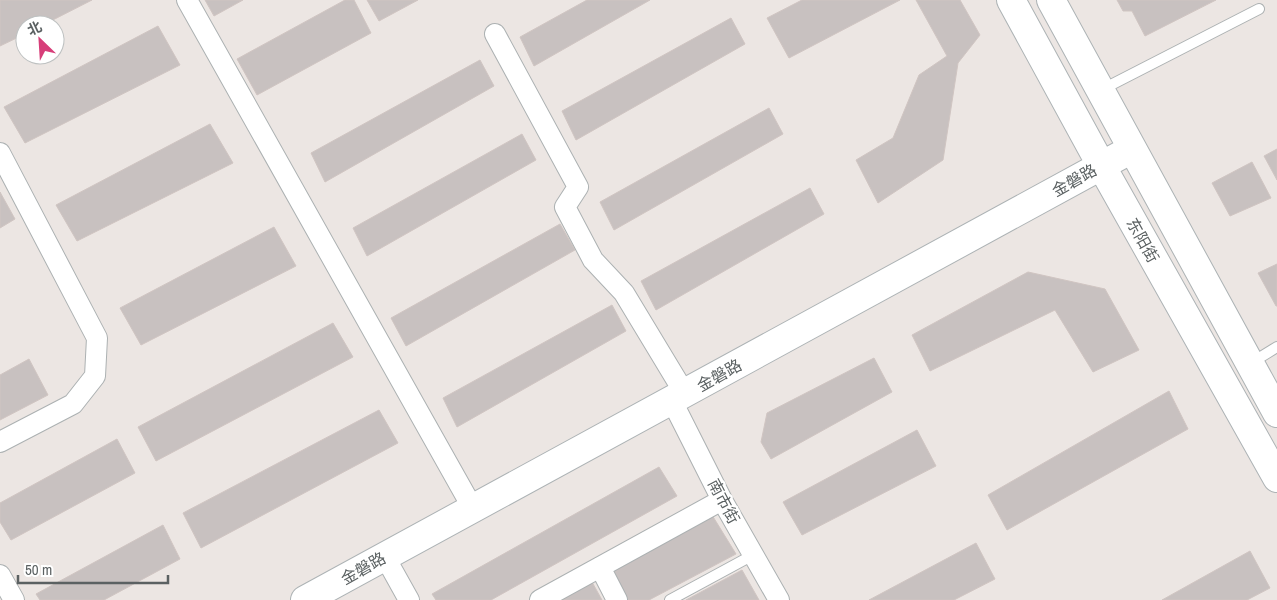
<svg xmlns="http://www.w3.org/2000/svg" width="1277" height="600" viewBox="0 0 1277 600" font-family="'Archivo Narrow','Noto Sans SC',sans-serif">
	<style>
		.building { fill: #c8c1c0; stroke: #d0c5c2 }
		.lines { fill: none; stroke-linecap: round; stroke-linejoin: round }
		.lane-casing { stroke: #acb1b2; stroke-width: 12 }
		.street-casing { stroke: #acb1b2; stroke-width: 22 }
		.secondary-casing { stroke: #adb3b5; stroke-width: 30 }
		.lane { stroke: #fff; stroke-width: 10 }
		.street { stroke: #fff; stroke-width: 20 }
		.secondary { stroke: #fff; stroke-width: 28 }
		.labels { text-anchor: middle; stroke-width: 4.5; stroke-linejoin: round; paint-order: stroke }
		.street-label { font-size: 16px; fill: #5b6162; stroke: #fff }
	</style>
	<rect width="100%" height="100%" fill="#ece6e3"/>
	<path class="building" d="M 0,0 L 92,0 L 43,25 L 25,25 L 25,34 L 0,46 Z
		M 205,0 L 243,0 L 214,16 Z
		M 345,0 L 354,0 L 371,33 L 257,95 L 237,59 Z
		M 367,0 L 418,0 L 379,21 Z
		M 587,0 L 650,0 L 534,66 L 520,37 Z
		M 802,0 L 900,0 L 789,58 L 767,18 Z
		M 916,0 L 960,0 L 980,35 L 958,63 L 943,160 L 878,203 L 856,160 L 893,138 L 919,75 L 947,56 Z
		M 1117,0 L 1216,0 L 1145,36 L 1132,11 L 1123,11 Z
		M 731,18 L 745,44 L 576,140 L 562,111 Z
		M 158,26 L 180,65 L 25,143 L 4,107 Z
		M 480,60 L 494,86 L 325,182 L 311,153 Z
		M 769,108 L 783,134 L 614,230 L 600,202 Z
		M 210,124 L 233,163 L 77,241 L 56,205 Z
		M 522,134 L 536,160 L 367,256 L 353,228 Z
		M 1277,149 L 1277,180 L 1264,156 Z
		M 1252,162 L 1271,198 L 1230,216 L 1212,183 Z
		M 810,188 L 824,214 L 656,310 L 641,281 Z
		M 0,192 L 15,219 L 0,228 Z
		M 560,224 L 575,250 L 406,346 L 391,318 Z
		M 274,227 L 296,266 L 141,345 L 120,308 Z
		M 1277,264 L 1277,306 L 1276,306 L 1258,273 Z
		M 1028,272 L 1105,289 L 1139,350 L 1093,372 L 1055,310 L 930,371 L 912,335 Z
		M 612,305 L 626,331 L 457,427 L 443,398 Z
		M 333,323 L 353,357 L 156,461 L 138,427 Z
		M 874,358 L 892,392 L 771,459 L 761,442 L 767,413 Z
		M 29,359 L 48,395 L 0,420 L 0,375 Z
		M 1169,391 L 1188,429 L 1007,530 L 988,495 Z
		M 379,410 L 398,443 L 201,548 L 183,513 Z
		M 917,430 L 936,466 L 802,535 L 783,502 Z
		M 117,439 L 135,473 L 11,540 L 0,522 L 0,503 Z
		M 659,467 L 677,496 L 491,600 L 436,600 L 432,594 Z
		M 712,515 L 736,554 L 649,600 L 626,600 L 610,571 Z
		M 163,525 L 180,559 L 104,600 L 40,600 L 36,594 Z
		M 976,543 L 995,579 L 954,600 L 869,600 Z
		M 1250,551 L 1270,588 L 1247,600 L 1162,600 Z
		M 742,570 L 759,600 L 686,600 Z
		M 592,582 L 602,600 L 559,600 Z"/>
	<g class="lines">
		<defs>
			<path id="lane" d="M 1101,90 L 1259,9
				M 1251,363 L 1277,347
				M 670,600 L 753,555"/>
			<path id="street" d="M 187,0 L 472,507
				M 495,34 L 578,187 L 565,207 L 593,260 L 624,293 L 685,394
				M 0,153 L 97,338 L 95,376 L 73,404 L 0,442
				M 672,401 L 722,500 L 779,600
				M 385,557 L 409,600
				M 600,567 L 617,600
				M 0,575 L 14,600
				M 540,600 L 722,500"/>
			<path id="secondary" d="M 1011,0 L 1101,165 L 1277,478
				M 1051,0 L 1277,413
				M 305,600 L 1132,149"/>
		</defs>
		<use href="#lane" class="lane-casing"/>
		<use href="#street" class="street-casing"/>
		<use href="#secondary" class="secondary-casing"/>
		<use href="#lane" class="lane"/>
		<use href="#street" class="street"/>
		<use href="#secondary" class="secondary"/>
	</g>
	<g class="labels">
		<g class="street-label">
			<text transform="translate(1074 180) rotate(-29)" y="6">金磐路</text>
			<text transform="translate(1143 240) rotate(61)" y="6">东阳街</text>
			<text transform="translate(719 375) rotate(-29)" y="6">金磐路</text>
			<text transform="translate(724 501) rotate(62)" y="6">南市街</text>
			<text transform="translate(363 568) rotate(-29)" y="6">金磐路</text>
		</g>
	</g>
	<g transform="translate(40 40) rotate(335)"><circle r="24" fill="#ffffff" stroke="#bdc0c0"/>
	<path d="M0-4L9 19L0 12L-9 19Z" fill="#d73e79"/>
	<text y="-8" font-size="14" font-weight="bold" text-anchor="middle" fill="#5b6162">北</text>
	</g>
	<path d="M18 575v8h150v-8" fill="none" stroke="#5b6162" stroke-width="2.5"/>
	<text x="25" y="575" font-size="15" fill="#5b6162" stroke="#ffffff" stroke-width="4" paint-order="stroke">50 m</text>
</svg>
